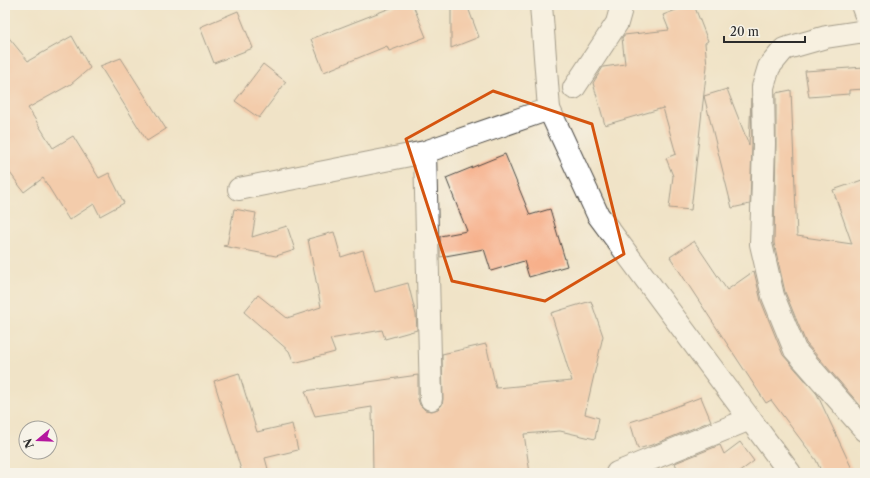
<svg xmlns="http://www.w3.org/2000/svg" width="870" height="478" viewBox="0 0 870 478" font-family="'Libre Caslon Text',serif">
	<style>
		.building { fill: #f7b08b }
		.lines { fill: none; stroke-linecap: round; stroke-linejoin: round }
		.street-casing { stroke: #494742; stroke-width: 24 }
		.secondary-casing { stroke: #494742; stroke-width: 24 }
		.street { stroke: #fff; stroke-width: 22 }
		.secondary { stroke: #fff; stroke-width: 22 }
		.marked { fill: none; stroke: #d5540f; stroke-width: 3; stroke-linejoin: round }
	</style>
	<rect width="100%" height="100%" fill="#f7f3e8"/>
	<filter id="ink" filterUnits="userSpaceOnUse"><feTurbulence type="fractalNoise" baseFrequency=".025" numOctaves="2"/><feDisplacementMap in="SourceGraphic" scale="8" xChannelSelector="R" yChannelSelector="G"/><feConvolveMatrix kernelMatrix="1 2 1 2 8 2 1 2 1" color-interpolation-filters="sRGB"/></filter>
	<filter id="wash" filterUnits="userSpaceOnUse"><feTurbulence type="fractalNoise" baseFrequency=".012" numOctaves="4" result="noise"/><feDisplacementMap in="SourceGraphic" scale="16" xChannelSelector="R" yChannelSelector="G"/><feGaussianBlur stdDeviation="0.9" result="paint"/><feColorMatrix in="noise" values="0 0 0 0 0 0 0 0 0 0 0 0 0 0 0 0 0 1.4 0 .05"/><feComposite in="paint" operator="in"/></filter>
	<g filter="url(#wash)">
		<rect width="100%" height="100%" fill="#f0e3c7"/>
		<g id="blocks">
			<path class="building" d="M 398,5 L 413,5 L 426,37 L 389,51 L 387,46 L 324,72 L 311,39 Z
				M 451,5 L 467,5 L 479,37 L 451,48 Z
				M 689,5 L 694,5 L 708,41 L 705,43 L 707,66 L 691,210 L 669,208 L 673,176 L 666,158 L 676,154 L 663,108 L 605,125 L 593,83 L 603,67 L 625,64 L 622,38 L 624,35 L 669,30 L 663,15 Z
				M 238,11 L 253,48 L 214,63 L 200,27 Z
				M 5,33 L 28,61 L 72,36 L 90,68 L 71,84 L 28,108 L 53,148 L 73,136 L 99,178 L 109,173 L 124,203 L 100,216 L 94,204 L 69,220 L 43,178 L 24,192 L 5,166 Z
				M 121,58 L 166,129 L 147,141 L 100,66 Z
				M 263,64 L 286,82 L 259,118 L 235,101 Z
				M 865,67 L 865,89 L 849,90 L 849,94 L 809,97 L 805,71 Z
				M 727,89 L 749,145 L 751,98 L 752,144 L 750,204 L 732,208 L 704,96 Z
				M 791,90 L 797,236 L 852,244 L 833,190 L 865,179 L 865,411 L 806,343 L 785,292 L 774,243 L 776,144 L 776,93 Z
				M 505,154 L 530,215 L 550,209 L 567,266 L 529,277 L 524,261 L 491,271 L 484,249 L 440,257 L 440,236 L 467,231 L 446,178 Z
				M 234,209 L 256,213 L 252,237 L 287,226 L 295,250 L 276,256 L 223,246 L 227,245 Z
				M 334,232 L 341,257 L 363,250 L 375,292 L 408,283 L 416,315 L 417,330 L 385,339 L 382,330 L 330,339 L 335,352 L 294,363 L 289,351 L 244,312 L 258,295 L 287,318 L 321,307 L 308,239 Z
				M 694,241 L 727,290 L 754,271 L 761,301 L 783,355 L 817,394 L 854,473 L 822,473 L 816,460 L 771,400 L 766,403 L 670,257 Z
				M 591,301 L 603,336 L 585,414 L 599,418 L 595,439 L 560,431 L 524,434 L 530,473 L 373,473 L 372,407 L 315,416 L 305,391 L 418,375 L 418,399 L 420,405 L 425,410 L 432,411 L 438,409 L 442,405 L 443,399 L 442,354 L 486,344 L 496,388 L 572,381 L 551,313 Z
				M 239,373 L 257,432 L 292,424 L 298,450 L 265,458 L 268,469 L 254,473 L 242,473 L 214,381 Z
				M 701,397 L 711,421 L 655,444 L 638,449 L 630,422 L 667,410 Z
				M 740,442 L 754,461 L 738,473 L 679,473 L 675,463 L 720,445 L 724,454 Z"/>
		</g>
	</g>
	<g filter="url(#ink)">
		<use href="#blocks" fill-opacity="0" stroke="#494742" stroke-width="1"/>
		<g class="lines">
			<defs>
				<path id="street" d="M 862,5 L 865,13
					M 865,31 L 826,37 L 784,49 L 769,67 L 763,87 L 764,144 L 761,244 L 773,296 L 795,350 L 865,430
					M 574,88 L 617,23 L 622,5
					M 425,152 L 431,399
					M 239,189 L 425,152 L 549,109
					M 617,473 L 750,419"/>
				<path id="secondary" d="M 541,5 L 549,109 L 598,215 L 790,473"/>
			</defs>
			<use href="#street" class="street-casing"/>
			<use href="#secondary" class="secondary-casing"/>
			<use href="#street" class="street"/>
			<use href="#secondary" class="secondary"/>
		</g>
	</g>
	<path d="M0 0H870V478H0ZM 493,91 L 592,124 L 624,254 L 545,301 L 452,281 L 406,139 Z" fill="#f0e3c7" fill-opacity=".55" fill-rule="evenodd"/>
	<path class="marked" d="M 493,91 L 592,124 L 624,254 L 545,301 L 452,281 L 406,139 Z"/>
	<rect width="870" height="478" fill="none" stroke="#f7f3e8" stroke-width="20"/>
	<g transform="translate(38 440) rotate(251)"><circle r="19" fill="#f7f3e8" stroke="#a5a39c"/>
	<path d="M0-3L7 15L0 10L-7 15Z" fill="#b5179e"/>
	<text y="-6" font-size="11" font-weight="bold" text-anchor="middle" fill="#2b2b2b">N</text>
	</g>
	<path d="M724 36v6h81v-6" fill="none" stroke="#2b2b2b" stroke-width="2"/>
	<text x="730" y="36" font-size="12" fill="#2b2b2b" stroke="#f7f3e8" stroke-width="3" paint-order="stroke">20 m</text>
</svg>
